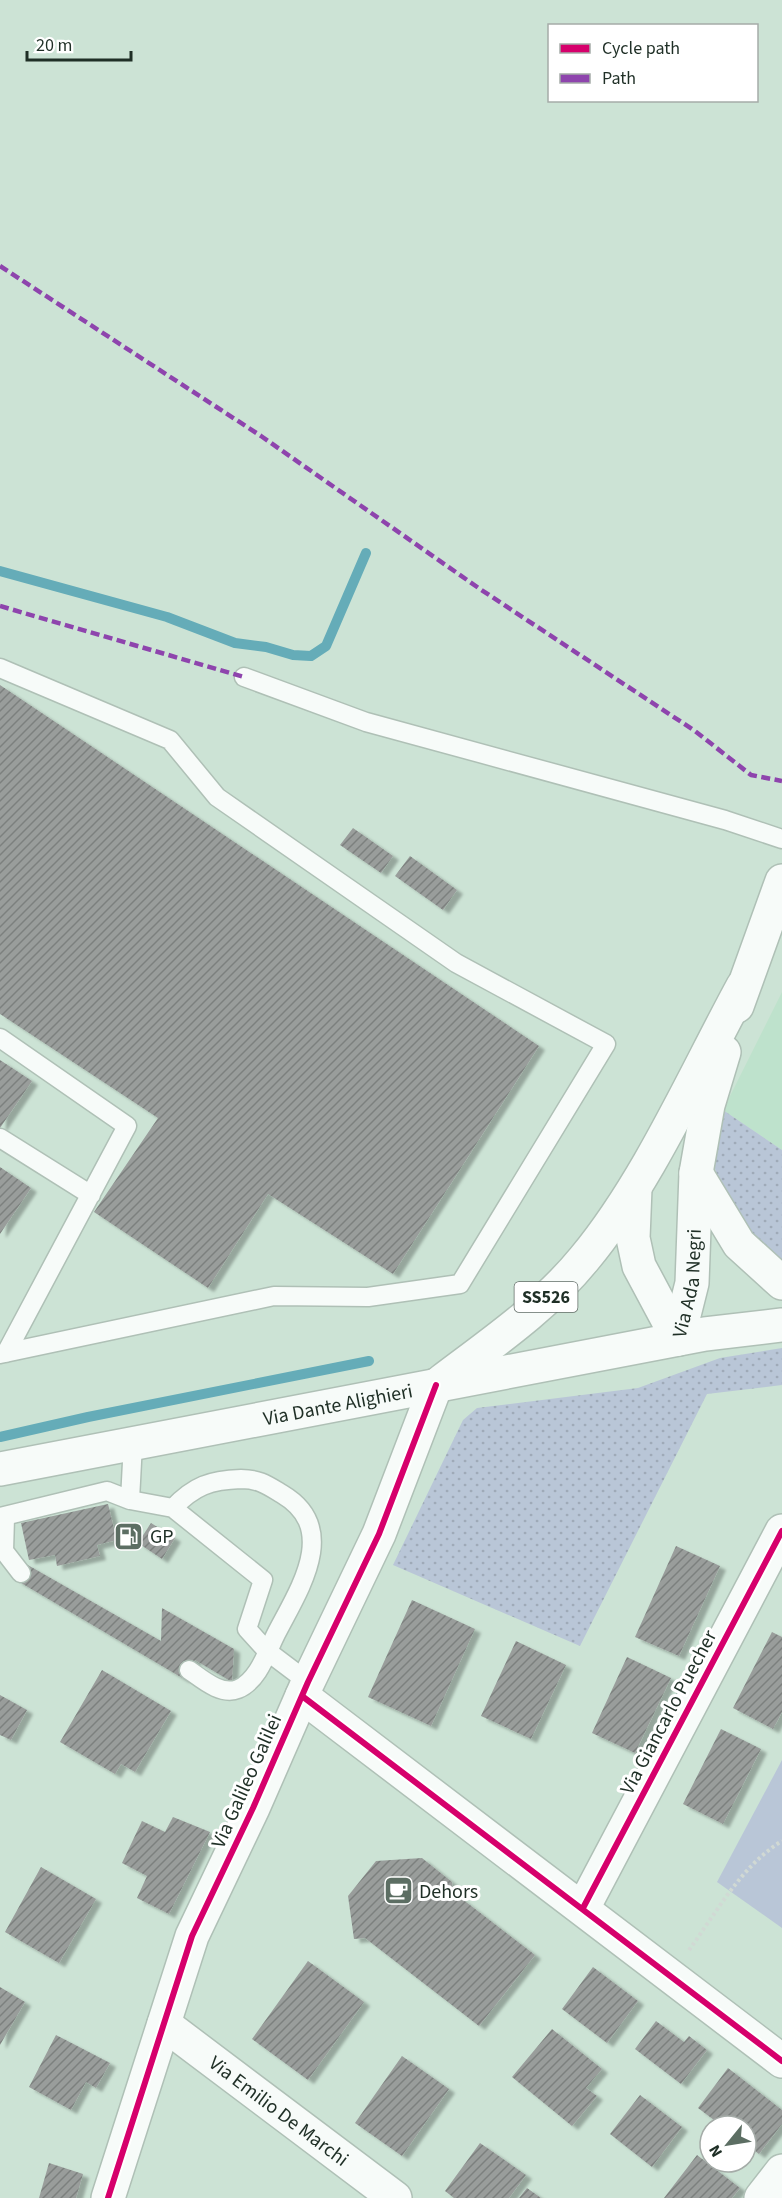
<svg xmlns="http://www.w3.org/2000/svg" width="782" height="2198" viewBox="0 0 782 2198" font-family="'Source Sans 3',sans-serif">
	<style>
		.built { fill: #bee2cc }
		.grass { fill: url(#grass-dots) }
		.park { fill: #b9c6d7 }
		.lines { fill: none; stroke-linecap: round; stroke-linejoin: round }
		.stream { stroke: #65acb8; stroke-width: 10 }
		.building { fill: url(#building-hatch); filter: url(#shadow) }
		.lane-casing { stroke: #afc0b6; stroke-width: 21 }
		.street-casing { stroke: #afc0b6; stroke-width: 36 }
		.primary-casing { stroke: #afc0b6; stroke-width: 36 }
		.path { stroke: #d1d9d4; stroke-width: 4; stroke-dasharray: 3 3; stroke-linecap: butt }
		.lane { stroke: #f7fbf9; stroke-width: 18 }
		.street { stroke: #f7fbf9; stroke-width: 33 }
		.primary { stroke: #f7fbf9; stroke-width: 33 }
		.quiet { stroke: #8e44ad; stroke-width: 4.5; stroke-dasharray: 9 4.5; stroke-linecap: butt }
		.cycleway-casing { stroke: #fff; stroke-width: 10 }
		.cycleway { stroke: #d6006c; stroke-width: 6 }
		.labels { text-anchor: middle; stroke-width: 6; stroke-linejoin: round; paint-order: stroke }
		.shield { fill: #fff; stroke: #626d67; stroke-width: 1.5 }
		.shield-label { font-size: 18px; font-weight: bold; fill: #1f2f26 }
		.street-label { font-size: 20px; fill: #1f2f26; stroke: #fff }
		.poi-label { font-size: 20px; fill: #1f2f26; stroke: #fff; text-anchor: start }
	</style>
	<defs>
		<pattern id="grass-dots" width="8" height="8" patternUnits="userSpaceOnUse" patternTransform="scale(1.5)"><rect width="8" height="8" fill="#b9c6d7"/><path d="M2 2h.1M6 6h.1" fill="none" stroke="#9faab8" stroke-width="1.8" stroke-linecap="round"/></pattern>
		<pattern id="building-hatch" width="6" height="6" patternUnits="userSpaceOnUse" patternTransform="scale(1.5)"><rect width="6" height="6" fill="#999d9b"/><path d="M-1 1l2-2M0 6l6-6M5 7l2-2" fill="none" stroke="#7c807e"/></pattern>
		<filter id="shadow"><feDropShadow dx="6" dy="4" stdDeviation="1.5" flood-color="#0004"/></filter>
	</defs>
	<rect width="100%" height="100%" fill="#cce3d5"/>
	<path class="built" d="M 782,992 L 782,1150 L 723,1110 Z"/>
	<path class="grass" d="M 723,1110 L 782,1150 L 782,1269 L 736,1222 L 715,1169 L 712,1135 Z
		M 782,1348 L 782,1385 L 707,1394 L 580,1646 L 393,1565 L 463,1420 L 477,1408 L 638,1388 L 720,1358 Z"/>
	<path class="park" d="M 782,1760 L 782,1928 L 717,1882 Z"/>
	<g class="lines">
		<path class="stream" d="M 0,571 L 167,617 L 235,643 L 266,647 L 293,655 L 311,656 L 326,646 L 366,553
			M 0,1437 L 88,1417 L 369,1361"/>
	</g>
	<path class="building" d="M 0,685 L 539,1046 L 393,1274 L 268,1194 L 208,1288 L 94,1212 L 158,1118 L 0,1014 Z
		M 353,828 L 393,856 L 381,873 L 340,845 Z
		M 410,856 L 457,890 L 443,910 L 395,876 Z
		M 0,1060 L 32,1081 L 0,1128 Z
		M 0,1167 L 31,1188 L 0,1234 Z
		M 108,1504 L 117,1540 L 97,1545 L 100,1556 L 57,1566 L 55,1555 L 29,1560 L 21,1523 Z
		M 151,1523 L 175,1538 L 162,1559 L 138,1543 Z
		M 676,1546 L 720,1566 L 679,1656 L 635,1637 Z
		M 26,1564 L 161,1641 L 162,1608 L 234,1649 L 232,1682 L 195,1660 L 184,1679 L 16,1580 Z
		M 412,1600 L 475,1629 L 431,1726 L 368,1697 Z
		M 772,1632 L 782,1637 L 782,1712 L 773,1729 L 733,1708 Z
		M 516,1641 L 566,1665 L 531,1739 L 481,1716 Z
		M 627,1657 L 671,1678 L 635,1753 L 592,1733 Z
		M 102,1670 L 171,1711 L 135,1772 L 121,1764 L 115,1774 L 60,1742 Z
		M 0,1695 L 27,1710 L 11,1740 L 0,1735 Z
		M 721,1729 L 761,1749 L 723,1824 L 683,1804 Z
		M 173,1817 L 210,1832 L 169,1914 L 137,1898 L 147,1876 L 122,1863 L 142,1821 L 165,1832 Z
		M 422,1858 L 452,1882 L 453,1892 L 535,1955 L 479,2026 L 365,1938 L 354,1939 L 348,1896 L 376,1861 Z
		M 41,1867 L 96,1899 L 59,1963 L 5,1932 Z
		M 308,1961 L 364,2002 L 308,2080 L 252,2039 Z
		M 593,1967 L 638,2001 L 607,2043 L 562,2009 Z
		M 0,1987 L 25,2002 L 0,2045 Z
		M 656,2021 L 684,2042 L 689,2036 L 707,2050 L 681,2084 L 635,2049 Z
		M 552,2029 L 602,2069 L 586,2088 L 597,2096 L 572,2126 L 512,2077 Z
		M 56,2035 L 110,2063 L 96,2088 L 86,2082 L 71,2110 L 29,2087 Z
		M 402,2056 L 449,2089 L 402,2156 L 355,2123 Z
		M 728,2068 L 782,2110 L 782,2124 L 759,2154 L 746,2144 L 746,2126 L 722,2126 L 698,2108 Z
		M 640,2095 L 682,2127 L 652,2167 L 610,2134 Z
		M 480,2143 L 526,2175 L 509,2198 L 454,2198 L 445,2191 Z
		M 697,2155 L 740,2188 L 732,2198 L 664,2198 Z
		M 49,2163 L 83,2174 L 76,2198 L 39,2198 Z
		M 527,2188 L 541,2198 L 519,2198 Z"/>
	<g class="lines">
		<defs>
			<path id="lane" d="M 0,668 L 170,740 L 217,797 L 456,963 L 606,1044 L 460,1284 L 368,1297 L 274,1296 L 0,1354
				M 244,677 L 366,722 L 725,820 L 782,839
				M 0,1038 L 127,1126 L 6,1353
				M 0,1138 L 91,1195
				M 133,1443 L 130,1500 L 173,1508 L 263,1580 L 247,1629 L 267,1651 L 308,1682
				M 173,1508 C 194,1486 210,1480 241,1479 C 259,1479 267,1485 282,1494 C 341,1529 298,1591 276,1634 C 267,1652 258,1681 238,1689 C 221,1696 202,1679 189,1670
				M 0,1517 L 107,1491 L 130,1500
				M 5,1518 L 4,1551 L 21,1573"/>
			<g id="street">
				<path d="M 302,1696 L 782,2061"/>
				<path d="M 583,1908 L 782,1531"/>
				<path id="s1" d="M 164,2024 L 395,2198"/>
				<path d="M 108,2198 L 192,1936 L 253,1808 L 308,1682 L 379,1534 L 436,1385"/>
				<path d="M 761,2198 L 782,2171"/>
			</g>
			<g id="primary">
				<path d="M 737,1006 L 782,881"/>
				<path d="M 696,1173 L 739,1244 L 782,1283"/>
				<path d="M 635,1188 L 633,1238 L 639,1266 L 678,1339"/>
				<path id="s2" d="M 678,1339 L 692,1283 L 696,1173 L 708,1105 L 724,1052"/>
				<path d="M 442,1381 C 492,1343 545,1307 584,1259 C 648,1182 695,1074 743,986"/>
				<path id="s3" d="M 0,1469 L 705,1334 L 782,1325"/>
			</g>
		</defs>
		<use href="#lane" class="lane-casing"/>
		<use href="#street" class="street-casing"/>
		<use href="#primary" class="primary-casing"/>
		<path class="path" d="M 689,1950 C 717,1912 741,1866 782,1841"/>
		<use href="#lane" class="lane"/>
		<use href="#street" class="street"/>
		<use href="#primary" class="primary"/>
		<path class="quiet" d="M 0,266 L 261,436 L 480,589 L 695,731 L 751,775 L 782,781
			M 0,606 L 244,677"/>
		<defs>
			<path id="cycleway" d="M 302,1696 L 782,2061
				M 583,1908 L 782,1531
				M 108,2198 L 192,1936 L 253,1808 L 308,1682 L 379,1534 L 436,1385"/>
		</defs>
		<use href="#cycleway" class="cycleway-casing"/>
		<use href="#cycleway" class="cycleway"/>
	</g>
	<defs>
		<symbol id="fuel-square" viewBox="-11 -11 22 22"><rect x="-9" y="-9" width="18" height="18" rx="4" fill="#5c6e63" stroke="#fff"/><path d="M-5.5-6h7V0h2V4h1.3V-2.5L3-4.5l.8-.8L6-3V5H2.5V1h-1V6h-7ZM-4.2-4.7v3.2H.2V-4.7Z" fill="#fff"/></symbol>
		<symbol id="cafe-square" viewBox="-11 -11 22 22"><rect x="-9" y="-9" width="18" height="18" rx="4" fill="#5c6e63" stroke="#fff"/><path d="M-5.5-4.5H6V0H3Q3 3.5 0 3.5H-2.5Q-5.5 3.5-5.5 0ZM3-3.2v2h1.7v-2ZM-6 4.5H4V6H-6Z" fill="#fff"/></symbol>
	</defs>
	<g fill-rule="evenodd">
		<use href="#fuel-square" x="112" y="1520" width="33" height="33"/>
		<use href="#cafe-square" x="382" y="1874" width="33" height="33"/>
	</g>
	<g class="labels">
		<rect class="shield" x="514.5" y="1282" width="63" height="30" rx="4.5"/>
		<g class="shield-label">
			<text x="546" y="1303">SS526</text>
		</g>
		<g class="street-label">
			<text dy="7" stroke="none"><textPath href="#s2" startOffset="57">Via Ada Negri</textPath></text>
			<text dy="7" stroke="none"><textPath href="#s3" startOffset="344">Via Dante Alighieri</textPath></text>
			<text transform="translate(668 1712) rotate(-62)" y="7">Via Giancarlo Puecher</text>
			<text transform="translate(246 1781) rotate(-66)" y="7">Via Galileo Galilei</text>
			<text dy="7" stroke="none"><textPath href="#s1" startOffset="144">Via Emilio De Marchi</textPath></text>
		</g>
		<g class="poi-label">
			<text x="150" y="1543">GP</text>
			<text x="419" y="1898">Dehors</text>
		</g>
	</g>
	<rect x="548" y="24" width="210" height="78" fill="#ffffff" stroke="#a5aca8" stroke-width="1.5"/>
	<rect x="560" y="44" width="30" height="9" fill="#d6006c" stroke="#a5aca8" stroke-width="1.5"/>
	<text x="602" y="54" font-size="18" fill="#1f2f26">Cycle path</text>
	<rect x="560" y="74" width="30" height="9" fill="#8e44ad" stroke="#a5aca8" stroke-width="1.5"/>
	<text x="602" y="84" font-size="18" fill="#1f2f26">Path</text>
	<g transform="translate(728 2144) rotate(240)"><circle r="28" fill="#ffffff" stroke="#a5aca8" stroke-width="1.5"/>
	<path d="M0-4.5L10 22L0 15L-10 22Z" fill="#5c6e63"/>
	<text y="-9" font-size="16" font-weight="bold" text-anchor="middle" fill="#1f2f26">N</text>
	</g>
	<path d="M27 51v9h104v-9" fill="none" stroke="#1f2f26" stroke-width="3"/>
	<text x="36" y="51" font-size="18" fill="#1f2f26" stroke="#ffffff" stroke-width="4.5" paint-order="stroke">20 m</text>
</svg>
